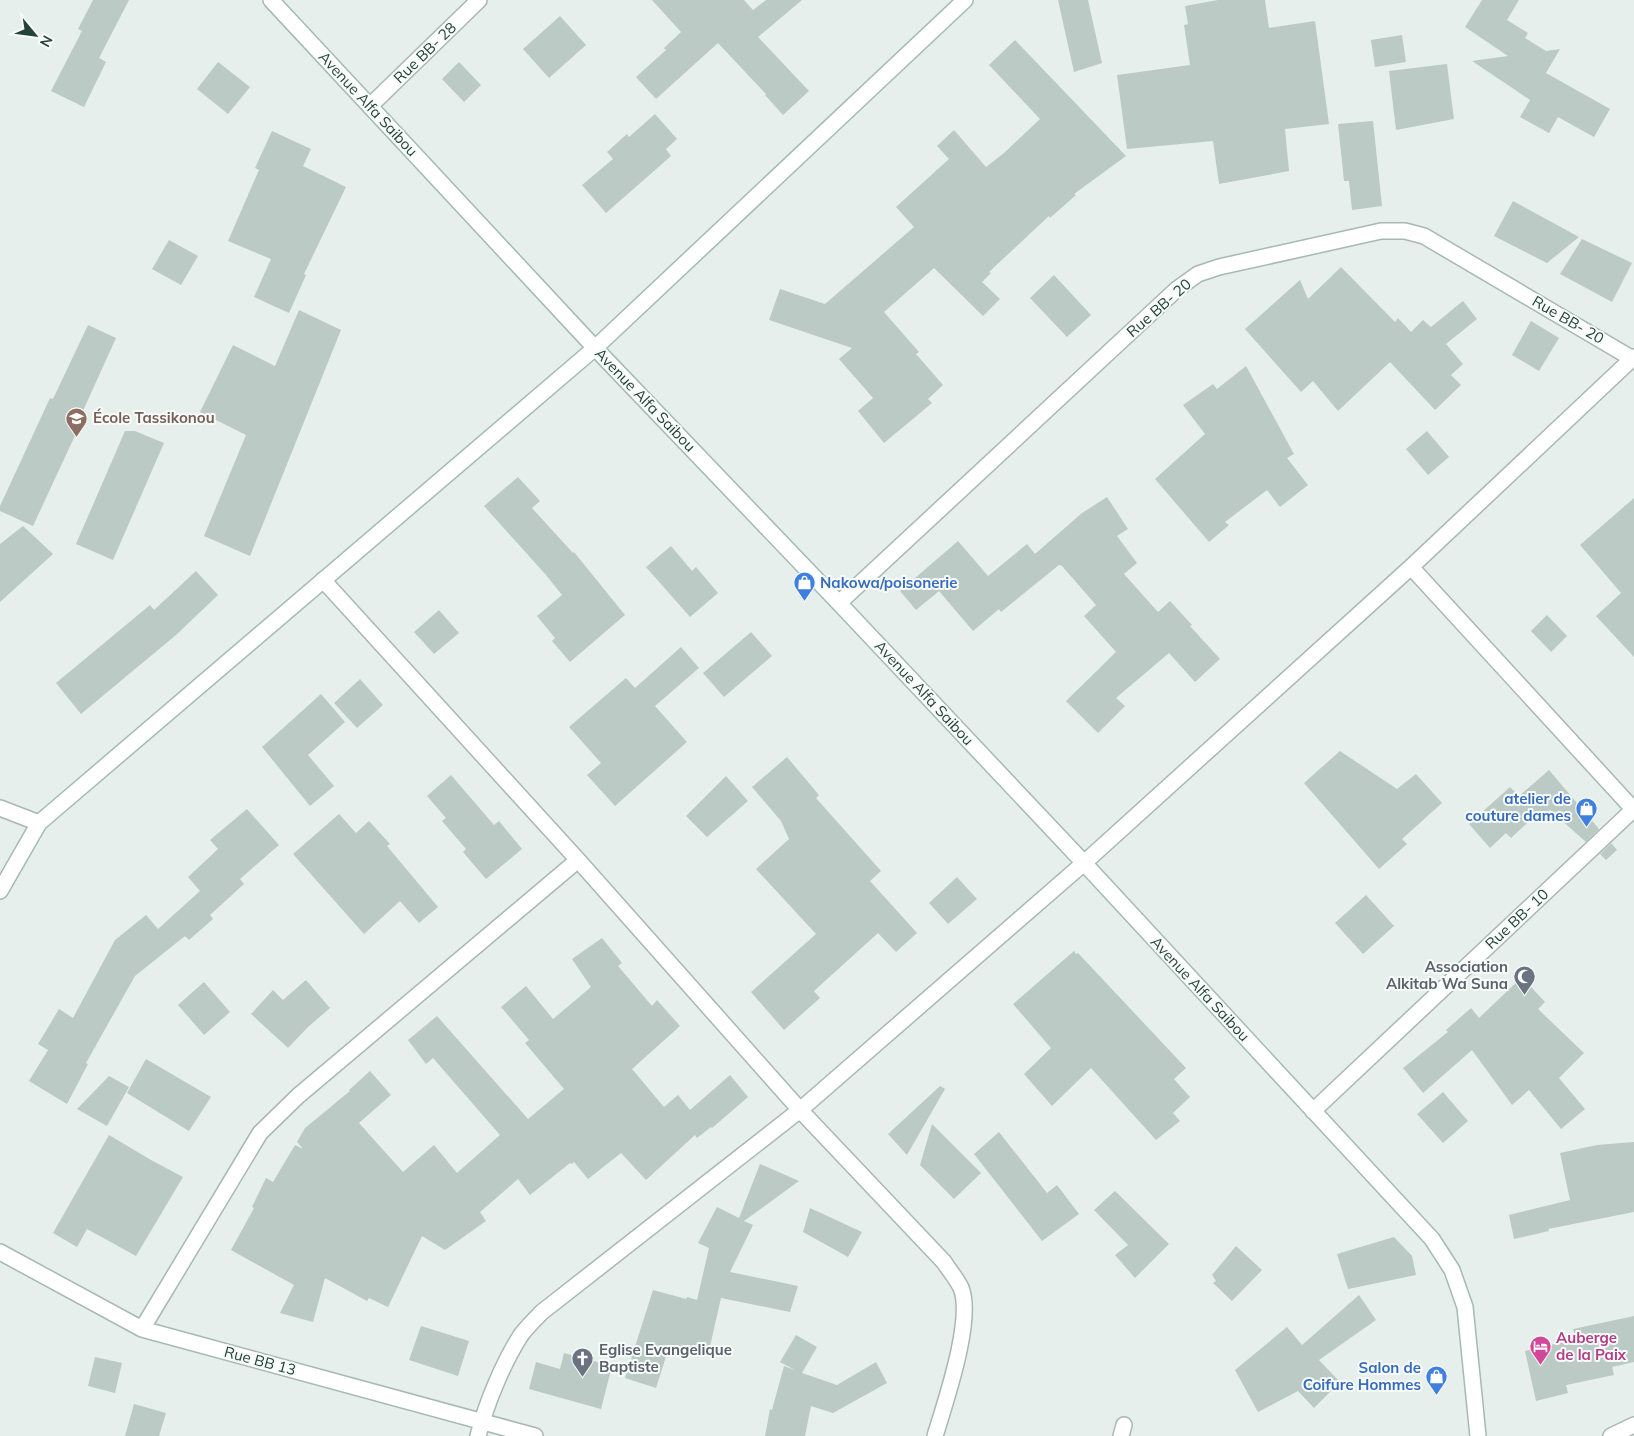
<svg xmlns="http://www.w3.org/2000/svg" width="1634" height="1436" viewBox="0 0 1634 1436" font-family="Mulish,sans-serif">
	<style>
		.building { fill: #bbcac4 }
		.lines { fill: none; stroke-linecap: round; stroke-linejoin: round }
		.street-casing { stroke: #a8b8b2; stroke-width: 18 }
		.secondary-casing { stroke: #a4bbb3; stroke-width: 18 }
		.street { stroke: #fff; stroke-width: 15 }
		.secondary { stroke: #fff; stroke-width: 15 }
		.labels { text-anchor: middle; stroke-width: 4; stroke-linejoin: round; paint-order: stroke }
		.street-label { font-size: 15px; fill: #24423a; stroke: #f7fbf9 }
		.education-label { font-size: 15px; font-weight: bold; fill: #785e54; stroke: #f7fbf9; text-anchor: start }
		.shop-label { font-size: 15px; font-weight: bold; fill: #366cbe; stroke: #f7fbf9; text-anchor: end }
		.worship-label { font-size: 15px; font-weight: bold; fill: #5b616d; stroke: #f7fbf9; text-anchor: end }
		.hotel-label { font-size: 15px; font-weight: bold; fill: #b23c85; stroke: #f7fbf9; text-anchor: start }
	</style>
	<rect width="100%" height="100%" fill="#e6efeb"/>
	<path class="building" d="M 93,0 L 129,0 L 99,58 L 106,62 L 84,107 L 51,91 L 82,31 L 78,29 Z
		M 652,0 L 744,0 L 753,10 L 766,0 L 802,0 L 758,37 L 809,91 L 783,115 L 765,95 L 766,94 L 718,43 L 656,99 L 636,77 L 666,50 L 664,48 L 681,32 Z
		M 1058,0 L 1088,0 L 1102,63 L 1074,72 Z
		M 1218,0 L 1265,0 L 1269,28 L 1315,21 L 1329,124 L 1285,129 L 1289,171 L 1219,184 L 1213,141 L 1127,149 L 1117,75 L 1190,65 L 1184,25 L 1188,24 L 1185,6 Z
		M 1482,0 L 1519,0 L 1507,20 L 1528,33 L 1525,38 L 1546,51 L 1560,49 L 1546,73 L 1610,109 L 1594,137 L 1558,117 L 1549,133 L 1520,117 L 1530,100 L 1472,61 L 1508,56 L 1465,27 Z
		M 560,16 L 586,45 L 549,78 L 523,49 Z
		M 1402,35 L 1406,62 L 1375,67 L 1371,40 Z
		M 1015,40 L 1126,156 L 1074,194 L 1076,195 L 1050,218 L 1049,216 L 989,272 L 991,273 L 982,282 L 1000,299 L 983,316 L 934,268 L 884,312 L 919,352 L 916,354 L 943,385 L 928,399 L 932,403 L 884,443 L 858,411 L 873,398 L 839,359 L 852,348 L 769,320 L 780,289 L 825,304 L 914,227 L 896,207 L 949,159 L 937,146 L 954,130 L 986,167 L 1004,153 L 1040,119 L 989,65 Z
		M 218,62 L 250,87 L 228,114 L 197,89 Z
		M 459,62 L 481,85 L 464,102 L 442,79 Z
		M 1447,64 L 1454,119 L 1396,130 L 1389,71 Z
		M 655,114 L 677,139 L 666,149 L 671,156 L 606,213 L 582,185 L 613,159 L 607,152 L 627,134 L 629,137 Z
		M 1373,121 L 1382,206 L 1352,210 L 1349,181 L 1344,181 L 1338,124 Z
		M 272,131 L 311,149 L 303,166 L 346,187 L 304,274 L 306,275 L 289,313 L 254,297 L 271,259 L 228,241 L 259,170 L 255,168 Z
		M 1513,201 L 1579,237 L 1547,263 L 1494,236 Z
		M 1582,239 L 1632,263 L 1612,302 L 1560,274 Z
		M 169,240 L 198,256 L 181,285 L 152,269 Z
		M 1341,267 L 1395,322 L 1398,318 L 1411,332 L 1423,320 L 1431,327 L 1463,301 L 1477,319 L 1446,344 L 1463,364 L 1451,375 L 1461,385 L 1435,410 L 1390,362 L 1338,411 L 1313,381 L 1301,392 L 1245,329 L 1300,280 L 1308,299 Z
		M 1054,275 L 1091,315 L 1067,337 L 1030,298 Z
		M 299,310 L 341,330 L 250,556 L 204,536 L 246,435 L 200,412 L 233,345 L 275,366 Z
		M 1531,321 L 1559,338 L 1539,371 L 1512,355 Z
		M 88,325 L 116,338 L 82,413 L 85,414 L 33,526 L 0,511 L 0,506 L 50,398 L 53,399 Z
		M 1246,366 L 1294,454 L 1287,458 L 1308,485 L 1280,507 L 1267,490 L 1225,522 L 1229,525 L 1209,542 L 1155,479 L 1205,434 L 1183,405 L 1213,384 L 1217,389 Z
		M 125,431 L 135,431 L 164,443 L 113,560 L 76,544 Z
		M 1427,431 L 1449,457 L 1428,475 L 1406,449 Z
		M 518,477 L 540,501 L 532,508 L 573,553 L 574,552 L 625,615 L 570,662 L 552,641 L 555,638 L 537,616 L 562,595 L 546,575 L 484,506 Z
		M 1107,497 L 1128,529 L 1117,536 L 1137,563 L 1124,574 L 1158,612 L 1170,601 L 1192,625 L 1190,626 L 1220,659 L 1195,682 L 1169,653 L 1116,698 L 1125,706 L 1098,733 L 1066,701 L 1116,652 L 1084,616 L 1096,605 L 1062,566 L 1059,565 L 1001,612 L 999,609 L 973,631 L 939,591 L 916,610 L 900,591 L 958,541 L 988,576 L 1027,544 L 1035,554 L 1082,513 Z
		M 1634,498 L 1634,657 L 1596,616 L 1621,593 L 1580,545 Z
		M 23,526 L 53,554 L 0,602 L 0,544 Z
		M 671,546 L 692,571 L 696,567 L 718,593 L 690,617 L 646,567 Z
		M 196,571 L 218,595 L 176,635 L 81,714 L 56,683 L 150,605 L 154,610 Z
		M 439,610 L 459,633 L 434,654 L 414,632 Z
		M 1547,615 L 1567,636 L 1551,652 L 1531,631 Z
		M 751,632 L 772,656 L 724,697 L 703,673 Z
		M 681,647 L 699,668 L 655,706 L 687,742 L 615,806 L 587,775 L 601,763 L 569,727 L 626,678 L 635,688 Z
		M 360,679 L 383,705 L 357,728 L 334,703 Z
		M 321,694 L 345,722 L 308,755 L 334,786 L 310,806 L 262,747 Z
		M 1340,751 L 1397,789 L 1416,774 L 1442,803 L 1402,839 L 1407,844 L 1379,869 L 1304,783 Z
		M 787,757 L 819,795 L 816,798 L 881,871 L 870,881 L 917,933 L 896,952 L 878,933 L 814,991 L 820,998 L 784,1030 L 751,992 L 816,934 L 756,869 L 789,839 L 781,821 L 752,787 Z
		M 1549,770 L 1599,829 L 1586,842 L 1550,810 L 1543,817 L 1539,812 L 1511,838 L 1506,833 L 1490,848 L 1469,824 L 1510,787 L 1519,796 Z
		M 451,775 L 494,825 L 499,821 L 522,849 L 486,879 L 463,852 L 466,849 L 442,821 L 446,818 L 427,796 Z
		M 726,776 L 748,801 L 707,837 L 686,816 Z
		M 247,809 L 279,845 L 240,879 L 244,884 L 210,915 L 213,919 L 189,940 L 185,936 L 135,976 L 86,1063 L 88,1064 L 67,1104 L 29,1081 L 48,1050 L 38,1044 L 59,1009 L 73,1018 L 115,940 L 146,915 L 158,929 L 200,891 L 188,877 L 218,849 L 210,840 Z
		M 339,814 L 356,833 L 369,821 L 390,844 L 387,846 L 438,907 L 419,923 L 400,901 L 364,934 L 293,854 Z
		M 1611,843 L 1617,850 L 1606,860 L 1600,854 Z
		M 957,877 L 977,899 L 948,924 L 929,903 Z
		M 1366,895 L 1394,926 L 1363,954 L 1335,923 Z
		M 602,938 L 622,963 L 618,966 L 652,1006 L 657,1000 L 680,1026 L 632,1069 L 664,1107 L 678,1095 L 690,1110 L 730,1075 L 748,1097 L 712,1128 L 711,1127 L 697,1138 L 695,1135 L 646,1180 L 621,1153 L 588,1179 L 574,1162 L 572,1164 L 570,1163 L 530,1195 L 518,1179 L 480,1212 L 486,1221 L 445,1250 L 422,1236 L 388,1307 L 369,1298 L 367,1301 L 325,1278 L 313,1322 L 280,1313 L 294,1285 L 231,1250 L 254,1208 L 252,1207 L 266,1178 L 273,1182 L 295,1145 L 303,1149 L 297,1142 L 305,1128 L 350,1091 L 349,1090 L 370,1071 L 391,1095 L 359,1123 L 403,1172 L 434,1145 L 457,1173 L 500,1135 L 433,1058 L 426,1064 L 408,1040 L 437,1016 L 528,1119 L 564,1089 L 525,1043 L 529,1040 L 501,1007 L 526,986 L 553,1019 L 591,987 L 572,959 Z
		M 1074,951 L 1076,954 L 1078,953 L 1186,1068 L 1174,1079 L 1190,1097 L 1173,1113 L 1180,1121 L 1156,1140 L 1091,1068 L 1052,1106 L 1024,1074 L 1051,1048 L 1013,1004 Z
		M 1522,977 L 1545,1002 L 1538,1009 L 1584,1053 L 1559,1078 L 1585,1109 L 1561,1129 L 1529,1090 L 1512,1105 L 1472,1050 L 1423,1093 L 1403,1068 L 1448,1032 L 1446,1030 L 1471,1008 L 1479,1018 Z
		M 306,980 L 330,1008 L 308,1027 L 288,1048 L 251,1014 L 273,990 L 283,1000 Z
		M 204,982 L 230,1012 L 204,1035 L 178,1005 Z
		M 146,1059 L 211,1097 L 189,1131 L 127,1093 Z
		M 109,1076 L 129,1087 L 107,1126 L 77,1109 Z
		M 940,1086 L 945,1089 L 907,1155 L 888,1134 Z
		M 1443,1092 L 1468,1121 L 1443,1143 L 1417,1114 Z
		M 932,1124 L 981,1173 L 954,1199 L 920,1165 Z
		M 999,1132 L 1047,1193 L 1057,1185 L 1079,1214 L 1042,1241 L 974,1154 Z
		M 109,1135 L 151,1160 L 183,1177 L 136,1256 L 87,1229 L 77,1247 L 53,1233 Z
		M 1634,1142 L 1634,1212 L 1548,1229 L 1549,1231 L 1514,1239 L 1509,1215 L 1570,1200 L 1560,1153 L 1597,1145 Z
		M 760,1164 L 799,1181 L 744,1221 L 753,1225 L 730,1272 L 798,1286 L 790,1312 L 721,1298 L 708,1355 L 669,1347 L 656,1388 L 625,1378 L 653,1290 L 686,1299 L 687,1297 L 697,1300 L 709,1248 L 698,1243 L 717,1207 L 739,1218 Z
		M 1115,1191 L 1169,1244 L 1135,1278 L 1115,1255 L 1128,1245 L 1094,1210 Z
		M 810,1208 L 862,1232 L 848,1257 L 803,1232 Z
		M 1394,1237 L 1412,1256 L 1416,1275 L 1348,1289 L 1337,1254 Z
		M 1236,1246 L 1262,1270 L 1232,1301 L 1213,1283 L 1216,1281 L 1212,1275 Z
		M 1359,1295 L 1376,1320 L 1319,1360 L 1340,1382 L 1314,1408 L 1298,1391 L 1258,1412 L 1235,1370 L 1287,1327 L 1302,1345 Z
		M 1634,1316 L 1634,1362 L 1612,1367 L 1614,1375 L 1566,1385 L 1568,1393 L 1536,1401 L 1525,1351 L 1576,1339 L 1573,1329 Z
		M 421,1326 L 469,1341 L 458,1376 L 409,1360 Z
		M 796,1335 L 817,1347 L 802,1373 L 837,1385 L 876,1362 L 887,1383 L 833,1413 L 811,1406 L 805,1436 L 765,1436 L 770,1409 L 772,1410 L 784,1366 L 795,1370 L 780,1362 Z
		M 564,1353 L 612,1366 L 601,1409 L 529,1389 L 536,1362 L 560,1369 Z
		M 95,1357 L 122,1363 L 115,1393 L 88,1386 Z
		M 134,1404 L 166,1413 L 159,1436 L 125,1436 Z"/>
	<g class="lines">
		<defs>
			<path id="street" d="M 370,106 L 479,0
				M 1411,567 L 1634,810
				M 323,580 L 578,860 L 800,1110 L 944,1262 C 949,1270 957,1279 961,1288 C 974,1319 945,1403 935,1436
				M 839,603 L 1177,289 L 1198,274 L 1219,267 L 1381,231 L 1405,231 L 1424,236 L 1633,359
				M 0,808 L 39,823
				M 1313,1111 L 1634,809
				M 0,1252 L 142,1329 L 535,1436
				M 142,1329 L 260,1133 L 298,1096 L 578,860
				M 478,1436 C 486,1404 503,1363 521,1335 C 527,1327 535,1319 542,1312 L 800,1110 L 1084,863 L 1411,567 L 1634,357
				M 1121,1436 L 1124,1425
				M 1611,1436 L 1634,1425"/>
			<path id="secondary" d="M 271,0 L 595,348 L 839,603 L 1084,863 L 1432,1239 L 1452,1270 L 1465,1307 L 1478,1436
				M 0,891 L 39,823 L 595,348 L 965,0"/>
		</defs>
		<use href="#street" class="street-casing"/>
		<use href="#secondary" class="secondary-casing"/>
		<use href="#street" class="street"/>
		<use href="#secondary" class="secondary"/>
	</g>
	<defs>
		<symbol id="school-pin" viewBox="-11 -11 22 30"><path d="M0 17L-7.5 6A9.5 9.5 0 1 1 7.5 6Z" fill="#8d6e63" stroke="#f7fbf9"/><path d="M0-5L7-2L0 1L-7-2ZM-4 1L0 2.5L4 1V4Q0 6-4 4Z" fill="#fff"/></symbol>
		<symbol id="shop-pin" viewBox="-11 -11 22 30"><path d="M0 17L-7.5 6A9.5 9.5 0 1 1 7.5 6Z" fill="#3f7fe0" stroke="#f7fbf9"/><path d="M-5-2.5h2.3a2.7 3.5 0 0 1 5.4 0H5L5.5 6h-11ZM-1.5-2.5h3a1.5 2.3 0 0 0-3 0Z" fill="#fff"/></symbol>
		<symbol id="mosque-pin" viewBox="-11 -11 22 30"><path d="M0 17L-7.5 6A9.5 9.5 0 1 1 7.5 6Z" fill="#6b7280" stroke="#f7fbf9"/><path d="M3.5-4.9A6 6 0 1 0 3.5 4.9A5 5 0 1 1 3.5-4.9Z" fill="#fff"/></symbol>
		<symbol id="hotel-pin" viewBox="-11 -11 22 30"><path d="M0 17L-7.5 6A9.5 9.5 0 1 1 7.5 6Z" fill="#d1479c" stroke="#f7fbf9"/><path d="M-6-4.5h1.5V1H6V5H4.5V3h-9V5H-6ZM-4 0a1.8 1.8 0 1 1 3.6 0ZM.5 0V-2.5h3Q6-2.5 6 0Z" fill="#fff"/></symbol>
		<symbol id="church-pin" viewBox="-11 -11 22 30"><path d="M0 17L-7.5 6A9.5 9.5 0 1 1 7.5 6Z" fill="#6b7280" stroke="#f7fbf9"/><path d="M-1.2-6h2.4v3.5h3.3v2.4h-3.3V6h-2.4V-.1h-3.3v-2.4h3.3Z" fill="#fff"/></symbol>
	</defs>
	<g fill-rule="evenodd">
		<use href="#school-pin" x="64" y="406" width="25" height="34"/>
		<use href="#shop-pin" x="792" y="570" width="25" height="34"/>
		<use href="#shop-pin" x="1574" y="796" width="25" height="34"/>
		<use href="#mosque-pin" x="1512" y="964" width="25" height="34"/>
		<use href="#hotel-pin" x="1528" y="1334" width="25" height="34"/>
		<use href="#church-pin" x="570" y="1346" width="25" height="34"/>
		<use href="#shop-pin" x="1424" y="1364" width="25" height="34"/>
	</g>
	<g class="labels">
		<g class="street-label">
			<text transform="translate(425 53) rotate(-44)" y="5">Rue BB- 28</text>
			<text transform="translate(368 104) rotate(47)" y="5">Avenue Alfa Saibou</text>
			<text transform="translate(1159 308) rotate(-41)" y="5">Rue BB- 20</text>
			<text transform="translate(1568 320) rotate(30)" y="5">Rue BB- 20</text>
			<text transform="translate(645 400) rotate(46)" y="5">Avenue Alfa Saibou</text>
			<text transform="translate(924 693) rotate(47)" y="5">Avenue Alfa Saibou</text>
			<text transform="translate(1517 919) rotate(-43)" y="5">Rue BB- 10</text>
			<text transform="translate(1200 989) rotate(47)" y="5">Avenue Alfa Saibou</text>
			<text transform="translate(260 1361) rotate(15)" y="5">Rue BB 13</text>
		</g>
		<g class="education-label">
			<text x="93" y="423">École Tassikonou</text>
		</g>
		<g class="shop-label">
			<text x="820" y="588" text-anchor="start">Nakowa/poisonerie</text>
			<text x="1571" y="804">atelier de<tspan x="1571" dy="17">couture dames</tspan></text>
			<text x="1421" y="1373">Salon de<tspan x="1421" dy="17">Coifure Hommes</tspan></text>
		</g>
		<g class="worship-label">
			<text x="1508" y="972">Association<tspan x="1508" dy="17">Alkitab Wa Suna</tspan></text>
			<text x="599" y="1355" text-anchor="start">Eglise Evangelique<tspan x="599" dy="17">Baptiste</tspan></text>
		</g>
		<g class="hotel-label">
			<text x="1556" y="1343">Auberge<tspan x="1556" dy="17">de la Paix</tspan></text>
		</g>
	</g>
	<g transform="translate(35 35) rotate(119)" stroke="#f7fbf9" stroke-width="4" paint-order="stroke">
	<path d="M0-4L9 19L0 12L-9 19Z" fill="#24423a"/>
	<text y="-8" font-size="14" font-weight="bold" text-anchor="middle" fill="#24423a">N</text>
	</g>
</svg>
